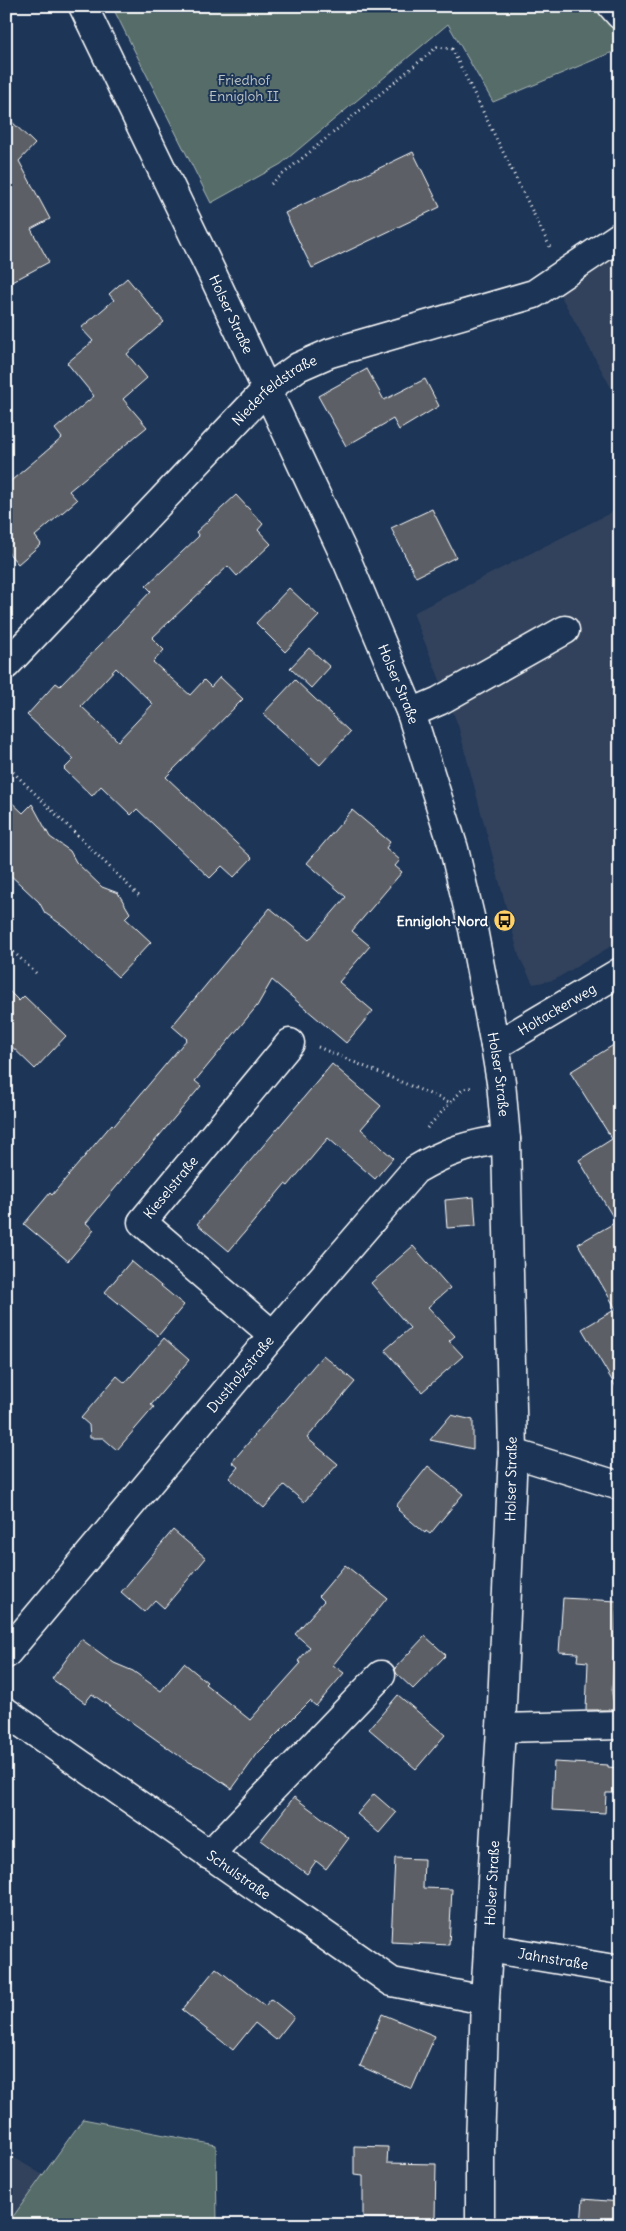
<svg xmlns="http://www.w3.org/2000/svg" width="626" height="2231" viewBox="0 0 626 2231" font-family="Delius,sans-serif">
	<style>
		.built { fill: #30425c }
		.green { fill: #556c68; stroke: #aab6b4 }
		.building { fill: #5b6066; stroke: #fff; fill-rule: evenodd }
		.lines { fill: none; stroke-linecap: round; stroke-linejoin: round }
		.minor-casing { stroke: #fff; stroke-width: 31 }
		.major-casing { stroke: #fff; stroke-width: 31 }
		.path { stroke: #fff; stroke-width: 3; stroke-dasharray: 1 4; stroke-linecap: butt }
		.minor { stroke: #1d3557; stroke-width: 28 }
		.major { stroke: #1d3557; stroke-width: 28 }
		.labels { text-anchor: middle; stroke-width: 4; stroke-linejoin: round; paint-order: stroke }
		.park-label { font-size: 14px; fill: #bbc4c3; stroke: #1d3557 }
		.street-label { font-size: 14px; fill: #fff; stroke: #1d3557 }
		.poi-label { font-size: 14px; font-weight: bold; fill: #fff; stroke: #1d3557; text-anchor: end }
	</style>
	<rect width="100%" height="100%" fill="#1d3557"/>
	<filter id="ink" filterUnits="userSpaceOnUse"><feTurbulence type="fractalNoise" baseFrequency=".02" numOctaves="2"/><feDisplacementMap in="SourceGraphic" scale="10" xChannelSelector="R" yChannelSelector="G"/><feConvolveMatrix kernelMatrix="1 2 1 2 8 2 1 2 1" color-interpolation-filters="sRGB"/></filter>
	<g filter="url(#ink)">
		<path class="built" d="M 620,248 L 620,404 L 557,289 Z
			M 620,508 L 620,941 L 554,980 L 533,984 L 519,956 L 458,725 L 413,613 Z
			M 6,2153 L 43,2175 L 7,2225 L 6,2225 Z"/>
		<path class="green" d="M 112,6 L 620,6 L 620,49 L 493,102 L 448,24 L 281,164 L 211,203 Z
			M 83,2119 L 216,2145 L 217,2225 L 7,2225 Z"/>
		<path class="building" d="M 6,116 L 35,144 L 19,161 L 50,219 L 31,229 L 49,262 L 6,285 Z
			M 413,152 L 440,207 L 312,268 L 285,213 Z
			M 127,278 L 164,322 L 127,354 L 147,378 L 123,399 L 147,427 L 69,491 L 77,500 L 35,536 L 41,544 L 18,564 L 6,550 L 6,485 L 62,438 L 55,429 L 94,396 L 67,363 L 93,341 L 81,328 L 114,300 L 109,294 Z
			M 367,369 L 384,400 L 425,379 L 439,406 L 399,430 L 393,419 L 346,446 L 318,396 Z
			M 236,495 L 263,524 L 258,530 L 271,544 L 237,576 L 228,566 L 152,638 L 164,650 L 153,662 L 190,695 L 204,680 L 211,687 L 220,677 L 243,699 L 166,777 L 252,858 L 234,877 L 222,866 L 210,878 L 137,809 L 131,815 L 101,786 L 92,796 L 64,769 L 74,759 L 27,715 L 56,683 L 60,686 L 101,644 L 151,591 L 146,586 L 199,536 L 196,532 ZM 116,668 L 153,704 L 118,741 L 81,706 Z
			M 432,509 L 456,557 L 416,577 L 391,528 Z
			M 289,588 L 319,616 L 285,652 L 256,623 Z
			M 309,648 L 330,667 L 311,688 L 290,668 Z
			M 295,680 L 350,732 L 320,765 L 263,714 Z
			M 6,797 L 23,813 L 32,804 L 50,837 L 70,851 L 76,862 L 102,887 L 118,893 L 130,913 L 125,918 L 151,942 L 118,977 L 65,927 L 45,913 L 39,902 L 6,871 Z
			M 352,810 L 390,842 L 386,848 L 400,860 L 395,866 L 402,872 L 352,931 L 370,946 L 339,982 L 373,1011 L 346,1043 L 272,980 L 257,1006 L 195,1081 L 201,1086 L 86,1223 L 94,1230 L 68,1261 L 24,1224 L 50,1193 L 52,1195 L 112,1124 L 114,1126 L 187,1039 L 172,1026 L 270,908 L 309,940 L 346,897 L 307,863 Z
			M 6,988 L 19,1001 L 24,996 L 66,1036 L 35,1069 L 6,1041 Z
			M 620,1041 L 620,1394 L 582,1329 L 616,1309 L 578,1244 L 616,1222 L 579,1160 L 612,1139 L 570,1072 Z
			M 332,1064 L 381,1106 L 361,1129 L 393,1158 L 375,1179 L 328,1138 L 288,1186 L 285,1184 L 229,1251 L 197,1224 Z
			M 474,1197 L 476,1226 L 447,1228 L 445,1200 Z
			M 413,1246 L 450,1288 L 428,1307 L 455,1336 L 449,1341 L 463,1356 L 422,1392 L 385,1350 L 410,1328 L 371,1283 Z
			M 131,1261 L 184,1305 L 158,1336 L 105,1292 Z
			M 164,1338 L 189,1360 L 151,1405 L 154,1407 L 117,1450 L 103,1438 L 90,1438 L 89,1425 L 81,1418 L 117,1376 L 125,1383 Z
			M 323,1355 L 355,1382 L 307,1438 L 338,1464 L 304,1502 L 284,1485 L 264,1508 L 229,1478 L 238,1467 L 232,1462 Z
			M 451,1415 L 473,1420 L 473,1449 L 430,1440 Z
			M 428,1466 L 463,1494 L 430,1534 L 426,1531 L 425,1533 L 398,1510 L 399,1509 L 396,1506 Z
			M 173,1530 L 206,1558 L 164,1608 L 155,1600 L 144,1612 L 121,1592 Z
			M 345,1565 L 387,1598 L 333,1665 L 344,1673 L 316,1706 L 310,1701 L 258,1753 L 232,1789 L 202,1768 L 185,1760 L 92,1694 L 85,1703 L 52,1679 L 81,1639 L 114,1663 L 133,1671 L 161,1691 L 184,1663 L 207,1682 L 205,1684 L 250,1720 L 301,1663 L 298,1661 L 310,1647 L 295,1634 L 324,1601 L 319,1596 Z
			M 563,1598 L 617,1601 L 612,1693 L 615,1710 L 586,1710 L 588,1662 L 577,1661 L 578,1653 L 559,1652 Z
			M 425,1636 L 446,1655 L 413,1689 L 396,1673 L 395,1668 Z
			M 398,1695 L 445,1735 L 416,1769 L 369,1729 Z
			M 554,1762 L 608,1765 L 608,1767 L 620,1768 L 620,1793 L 606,1793 L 605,1813 L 552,1810 Z
			M 374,1794 L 396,1813 L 379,1833 L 357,1814 Z
			M 294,1797 L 349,1838 L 326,1869 L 316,1861 L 307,1874 L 261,1840 Z
			M 395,1858 L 424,1859 L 423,1888 L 452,1889 L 449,1945 L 391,1942 Z
			M 216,1968 L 265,2006 L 271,1999 L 294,2017 L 276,2040 L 255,2023 L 233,2050 L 182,2010 Z
			M 382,2014 L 435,2036 L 412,2089 L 360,2066 Z
			M 354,2146 L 388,2147 L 387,2163 L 436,2164 L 435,2219 L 363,2218 L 363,2176 L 354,2175 Z
			M 583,2199 L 620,2202 L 620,2225 L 581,2225 Z"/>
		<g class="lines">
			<defs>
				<g id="minor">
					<path d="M 612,6 L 620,15"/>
					<path id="s1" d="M 6,665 L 266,390 L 298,367 L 330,353 L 534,294 L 620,236"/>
					<path d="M 411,713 L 439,701 L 565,630"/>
					<path id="s2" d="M 495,1046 L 620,972"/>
					<path id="s3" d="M 273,1335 L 142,1222 L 290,1043"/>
					<path d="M 513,1453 L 620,1486"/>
					<path id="s4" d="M 6,1654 L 273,1335 L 415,1170 C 447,1151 469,1144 506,1139"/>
					<path id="s5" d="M 6,1712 L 392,1982 L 485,2000"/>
					<path d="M 501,1728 L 620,1725"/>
					<path d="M 209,1855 L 381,1675"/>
					<path id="s6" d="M 488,1948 L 620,1970"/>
				</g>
				<g id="major">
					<path id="s7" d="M 83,6 L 211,271 L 348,563 L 411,713 L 454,849 L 473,929 L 495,1046 L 501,1082 L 506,1139 L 513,1453 L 501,1728 L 485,2000 L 480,2144 L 480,2225"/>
				</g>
			</defs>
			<use href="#minor" class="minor-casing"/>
			<use href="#major" class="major-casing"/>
			<path class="path" d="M 271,184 L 437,47 L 452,49 L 550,247
				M 6,765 L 140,897
				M 6,945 L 37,974
				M 318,1047 L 449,1102
				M 427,1128 L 463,1089 L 473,1087"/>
			<use href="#minor" class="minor"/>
			<use href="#major" class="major"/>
		</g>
	</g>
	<defs>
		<symbol id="bus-disc" viewBox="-11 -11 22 22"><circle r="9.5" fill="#ffd166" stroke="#1d3557"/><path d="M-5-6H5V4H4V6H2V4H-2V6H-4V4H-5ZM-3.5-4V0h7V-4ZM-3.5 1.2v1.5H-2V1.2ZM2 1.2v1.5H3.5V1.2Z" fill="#111"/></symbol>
	</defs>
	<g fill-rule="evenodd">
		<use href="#bus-disc" x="492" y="908" width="25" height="25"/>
	</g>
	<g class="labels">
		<g class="park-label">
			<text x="244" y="85">Friedhof<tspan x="244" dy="16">Ennigloh II</tspan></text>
		</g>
		<g class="street-label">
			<text dy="5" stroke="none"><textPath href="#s7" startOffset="342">Holser Straße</textPath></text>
			<text dy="5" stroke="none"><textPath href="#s1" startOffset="385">Niederfeldstraße</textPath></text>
			<text dy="5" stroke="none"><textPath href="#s7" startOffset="748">Holser Straße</textPath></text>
			<text dy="5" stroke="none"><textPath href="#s2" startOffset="72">Holtackerweg</textPath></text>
			<text dy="5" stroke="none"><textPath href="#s7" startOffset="1152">Holser Straße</textPath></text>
			<text dy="5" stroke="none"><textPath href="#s3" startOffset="218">Kieselstraße</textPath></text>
			<text dy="5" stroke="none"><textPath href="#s4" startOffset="365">Dustholzstraße</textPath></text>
			<text transform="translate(511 1479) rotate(-89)" y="5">Holser Straße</text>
			<text dy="5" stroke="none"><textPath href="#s5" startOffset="284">Schulstraße</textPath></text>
			<text transform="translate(492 1883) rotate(-87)" y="5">Holser Straße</text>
			<text dy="5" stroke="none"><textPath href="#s6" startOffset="66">Jahnstraße</textPath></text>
		</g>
		<g class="poi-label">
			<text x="488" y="926">Ennigloh-Nord</text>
		</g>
	</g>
	<rect width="626" height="2231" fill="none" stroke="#1d3557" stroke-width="25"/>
	<rect x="12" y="12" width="601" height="2206" fill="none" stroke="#fff" stroke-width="2" filter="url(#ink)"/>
</svg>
